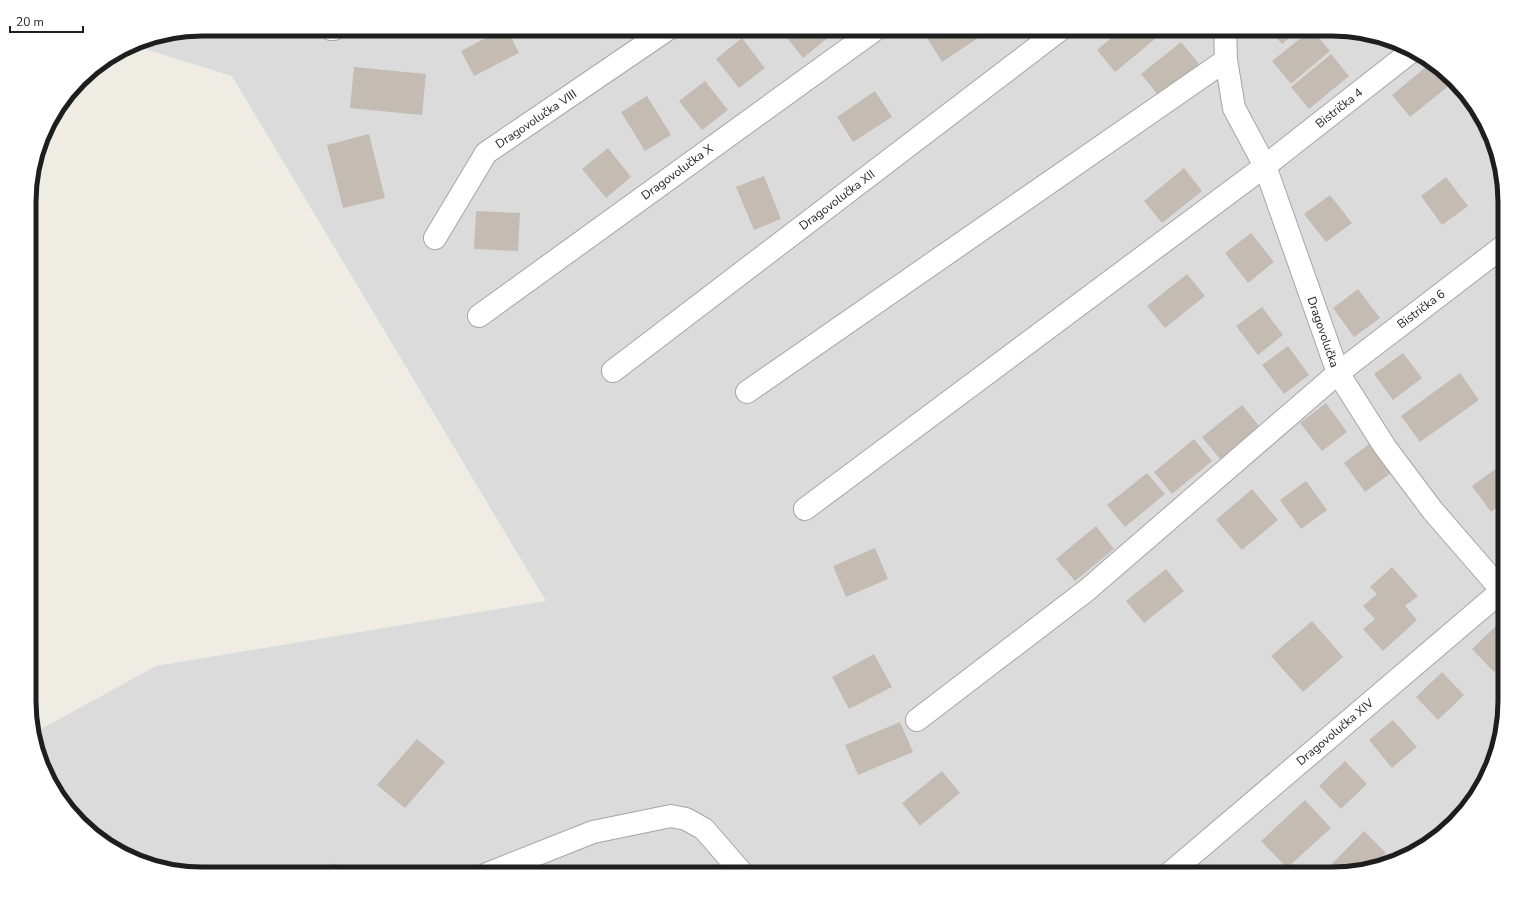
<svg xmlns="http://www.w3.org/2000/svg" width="1534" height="903" viewBox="0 0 1534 903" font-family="'Nunito Sans',sans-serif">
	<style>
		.residential { fill: #dcdbdb }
		.building { fill: #c4bcb3 }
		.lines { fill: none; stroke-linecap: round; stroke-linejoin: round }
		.minor-casing { stroke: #a5a5a5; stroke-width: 24 }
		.minor { stroke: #fff; stroke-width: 22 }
		.labels { text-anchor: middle; stroke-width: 3.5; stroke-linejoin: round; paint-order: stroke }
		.street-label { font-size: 12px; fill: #1e1e1e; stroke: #fff }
		.rim { fill: none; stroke: #1e1e1e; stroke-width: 5 }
	</style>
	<rect width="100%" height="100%" fill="#efece4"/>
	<path class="residential" d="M 202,29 L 1332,29 L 1377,35 L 1419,52 L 1454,80 L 1482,115 L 1505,191 L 1505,712 L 1482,788 L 1454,823 L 1419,851 L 1343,874 L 202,874 L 157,868 L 115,851 L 58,797 L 34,733 L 156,666 L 546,601 L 232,76 L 132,45 L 136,42 Z"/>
	<path class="building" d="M 503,29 L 507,29 L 519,53 L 474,76 L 461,51 Z
		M 780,29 L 823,29 L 829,37 L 803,58 Z
		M 936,29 L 976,29 L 981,36 L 942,62 L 926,36 Z
		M 1122,29 L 1147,29 L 1155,39 L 1115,72 L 1097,50 Z
		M 1269,29 L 1300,29 L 1282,44 Z
		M 1312,29 L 1330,51 L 1291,84 L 1272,61 Z
		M 742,38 L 765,68 L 739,88 L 716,59 Z
		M 1181,42 L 1199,64 L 1159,96 L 1141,74 Z
		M 1331,54 L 1349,76 L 1309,109 L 1291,87 Z
		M 1432,62 L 1450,85 L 1410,117 L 1392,95 Z
		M 354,67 L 426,74 L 422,115 L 350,108 Z
		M 705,81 L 728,110 L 702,130 L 679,101 Z
		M 875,91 L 892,117 L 853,142 L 837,117 Z
		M 647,96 L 671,135 L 645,151 L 621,112 Z
		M 1486,131 L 1493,152 L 1480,136 Z
		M 369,134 L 385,198 L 343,208 L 327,145 Z
		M 608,148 L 631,177 L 606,198 L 582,169 Z
		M 1184,168 L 1202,191 L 1162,223 L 1144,201 Z
		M 764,176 L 781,219 L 754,230 L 736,187 Z
		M 1446,177 L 1468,206 L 1442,225 L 1421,196 Z
		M 1330,195 L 1352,223 L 1326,242 L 1304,214 Z
		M 476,211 L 520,213 L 518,251 L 474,249 Z
		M 1251,233 L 1274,262 L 1248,283 L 1225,253 Z
		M 1187,274 L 1205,296 L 1165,328 L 1147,306 Z
		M 1358,289 L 1380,318 L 1354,337 L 1333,308 Z
		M 1262,307 L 1283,335 L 1258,355 L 1236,326 Z
		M 1288,346 L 1309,375 L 1284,394 L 1262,365 Z
		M 1403,353 L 1422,378 L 1393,400 L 1374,374 Z
		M 1460,373 L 1479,400 L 1420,442 L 1401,416 Z
		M 1326,403 L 1347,432 L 1322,451 L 1300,423 Z
		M 1242,405 L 1260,427 L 1220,459 L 1202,437 Z
		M 1194,439 L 1212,461 L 1172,494 L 1154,472 Z
		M 1369,444 L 1391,473 L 1365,492 L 1344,463 Z
		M 1501,465 L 1505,470 L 1505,502 L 1491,512 L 1472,486 Z
		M 1147,473 L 1165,494 L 1125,527 L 1107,505 Z
		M 1306,481 L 1327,510 L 1301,529 L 1280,500 Z
		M 1252,489 L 1278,520 L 1242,550 L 1216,520 Z
		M 1096,526 L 1114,549 L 1075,581 L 1056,559 Z
		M 875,548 L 888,579 L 846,597 L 833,566 Z
		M 1392,567 L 1418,596 L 1405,606 L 1417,620 L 1383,651 L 1363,629 L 1375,619 L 1363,606 L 1377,594 L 1370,587 Z
		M 1166,569 L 1184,591 L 1144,623 L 1126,601 Z
		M 1312,621 L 1343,657 L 1303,692 L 1271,656 Z
		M 1497,625 L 1505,632 L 1505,662 L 1494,672 L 1472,649 Z
		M 874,654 L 892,687 L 849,709 L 832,677 Z
		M 1442,672 L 1464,695 L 1438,720 L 1416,697 Z
		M 1393,720 L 1417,747 L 1392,768 L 1369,740 Z
		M 900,722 L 913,752 L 858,775 L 845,745 Z
		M 417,739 L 445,762 L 405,808 L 377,785 Z
		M 1345,761 L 1367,784 L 1341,809 L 1319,786 Z
		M 942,771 L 960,793 L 920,826 L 902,803 Z
		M 1305,800 L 1331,828 L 1287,868 L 1261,841 Z
		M 1364,831 L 1386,853 L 1374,864 L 1343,874 L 1322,874 Z
		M 335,863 L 345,874 L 323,874 Z"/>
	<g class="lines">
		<defs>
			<path id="minor" d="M 331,29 L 334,29
				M 1225,29 L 1226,60 L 1234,108 L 1265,166 L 1338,373 L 1385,447 L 1433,511 L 1505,594
				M 435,238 L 486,153 L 668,29
				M 479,316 L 876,29
				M 613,371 L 1061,29
				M 747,392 L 1226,60
				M 805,509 L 1265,166 L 1413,50
				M 917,720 L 1087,590 L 1338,373 L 1505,245
				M 487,874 L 593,832 L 671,816 L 686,819 L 704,829 L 743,874
				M 1169,874 L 1505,588"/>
		</defs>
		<use href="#minor" class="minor-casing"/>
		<use href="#minor" class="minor"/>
	</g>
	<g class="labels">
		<g class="street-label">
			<text transform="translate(1339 108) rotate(-38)" y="4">Bistrička 4</text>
			<text transform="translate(536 119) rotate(-34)" y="4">Dragovolučka VIII</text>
			<text transform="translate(677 172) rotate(-36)" y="4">Dragovolučka X</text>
			<text transform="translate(837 200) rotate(-37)" y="4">Dragovolučka XII</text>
			<text transform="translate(1421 309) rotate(-37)" y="4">Bistrička 6</text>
			<text transform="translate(1323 332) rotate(71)" y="4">Dragovolučka</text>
			<text transform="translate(1335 732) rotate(-40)" y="4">Dragovolučka XIV</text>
		</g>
	</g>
	<path d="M0 0H1534V903H0ZM202 36H1332A166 166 0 0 1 1498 202V701A166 166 0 0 1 1332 867H202A166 166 0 0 1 36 701V202A166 166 0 0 1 202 36Z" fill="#fff" fill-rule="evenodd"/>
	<path class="rim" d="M202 36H1332A166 166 0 0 1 1498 202V701A166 166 0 0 1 1332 867H202A166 166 0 0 1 36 701V202A166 166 0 0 1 202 36Z"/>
	<path d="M10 26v6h73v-6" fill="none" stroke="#1e1e1e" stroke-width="2"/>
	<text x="16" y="26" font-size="12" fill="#1e1e1e" stroke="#ffffff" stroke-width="3" paint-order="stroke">20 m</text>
</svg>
